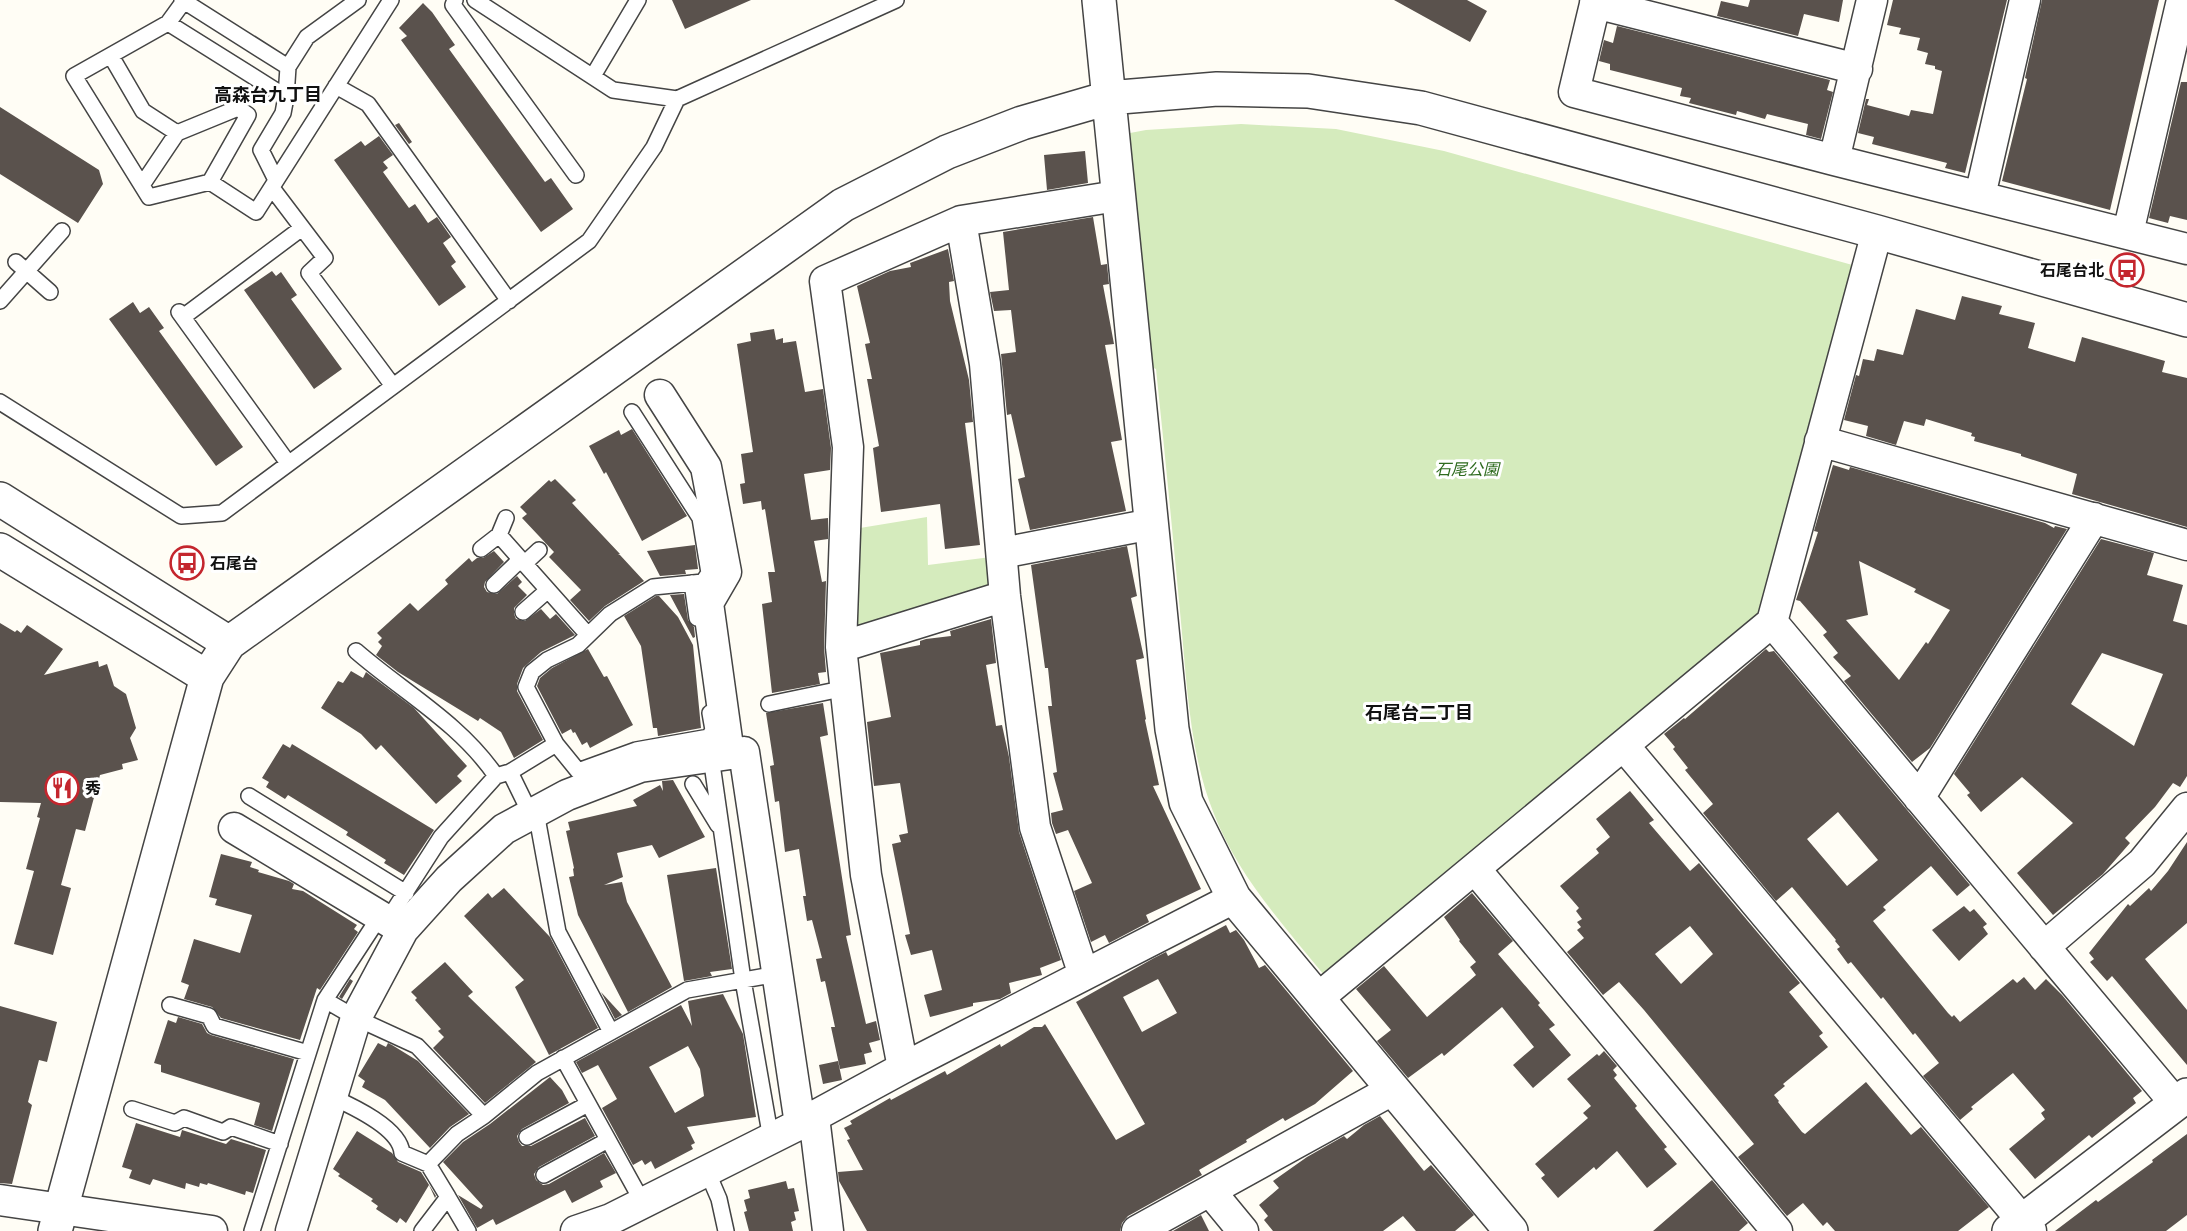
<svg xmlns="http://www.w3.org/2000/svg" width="2187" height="1231" viewBox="0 0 2187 1231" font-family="'Source Serif 4','Noto Sans JP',serif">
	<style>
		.green { fill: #d5ebbd }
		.building { fill: #5a524d; fill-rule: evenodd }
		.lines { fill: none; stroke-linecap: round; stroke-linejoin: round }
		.service-casing { stroke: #444; stroke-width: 18 }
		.minor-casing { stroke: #444; stroke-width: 33 }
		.tertiary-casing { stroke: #444; stroke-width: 36 }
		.service { stroke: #fff; stroke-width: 15 }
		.minor { stroke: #fff; stroke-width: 30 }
		.tertiary { stroke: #fff; stroke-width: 33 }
		.labels { text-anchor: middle; stroke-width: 6; stroke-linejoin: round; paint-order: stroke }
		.poi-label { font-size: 16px; font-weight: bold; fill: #111; stroke: #fff; text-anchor: start }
		.park-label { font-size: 16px; font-style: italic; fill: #2f6b1f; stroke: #fff }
		.neighbourhood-label { font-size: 18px; font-weight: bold; fill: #111; stroke: #fff }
	</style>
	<rect width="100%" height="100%" fill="#fffdf5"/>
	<path class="green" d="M 1241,124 L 1336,129 L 1444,151 L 1856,266 L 1764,608 L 1756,619 L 1324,975 C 1283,924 1238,876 1214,814 C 1190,755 1187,686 1181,622 C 1173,538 1165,453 1156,369 L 1151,367 L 1130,133 L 1146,130 Z
		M 927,517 L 928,565 L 991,557 L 994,592 L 856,633 L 860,528 Z"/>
	<path class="building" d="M 672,0 L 751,0 L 685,29 Z
		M 1394,0 L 1467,0 L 1487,11 L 1470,42 Z
		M 1750,0 L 1843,0 L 1839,22 L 1804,14 L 1798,36 L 1717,16 L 1721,1 L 1748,7 Z
		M 1893,0 L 2007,0 L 1965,173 L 1945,168 L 1947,163 L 1872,144 L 1874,137 L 1858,133 L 1866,99 L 1869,99 L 1867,105 L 1909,116 L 1911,110 L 1933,114 L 1942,71 L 1935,69 L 1935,66 L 1925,64 L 1928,53 L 1917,50 L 1920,38 L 1899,34 L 1901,28 L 1887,25 Z
		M 2042,0 L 2159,0 L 2110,210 L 2002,181 L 2027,79 L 2025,78 Z
		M 423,3 L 432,12 L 455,45 L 449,49 L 545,182 L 551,178 L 573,209 L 541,232 L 401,40 L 407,36 L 399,28 Z
		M 1617,26 L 1830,80 L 1827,90 L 1833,92 L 1821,139 L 1806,135 L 1808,124 L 1767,114 L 1765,119 L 1737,111 L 1736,115 L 1689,103 L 1691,98 L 1680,96 L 1682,88 L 1610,70 L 1610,64 L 1599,61 L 1604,40 L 1613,43 Z
		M 2181,82 L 2187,82 L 2187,220 L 2170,216 L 2168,223 L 2149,218 Z
		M 0,107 L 99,170 L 103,184 L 78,223 L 0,174 Z
		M 399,123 L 412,142 L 409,144 L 395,125 Z
		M 379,136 L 393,155 L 383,162 L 388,168 L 383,172 L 409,208 L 415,204 L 428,223 L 437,217 L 451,237 L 443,243 L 456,262 L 451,266 L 466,287 L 439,306 L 334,160 L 361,141 L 365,146 Z
		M 1085,151 L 1088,183 L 1047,190 L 1044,155 Z
		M 1093,217 L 1101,265 L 1107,264 L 1109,284 L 1103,285 L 1114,344 L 1105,345 L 1122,440 L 1111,442 L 1126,511 L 1030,530 L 1018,479 L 1025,477 L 1011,414 L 1007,415 L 1001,354 L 1016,352 L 1011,310 L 994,311 L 990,292 L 1009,290 L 1003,232 Z
		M 948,249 L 954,281 L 949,282 L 950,301 L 969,380 L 973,422 L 965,423 L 980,545 L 945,549 L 940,504 L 881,512 L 873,448 L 879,446 L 867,379 L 872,379 L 865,344 L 870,343 L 857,286 L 890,271 L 911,267 L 910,263 Z
		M 272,271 L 276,276 L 281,272 L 297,295 L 291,299 L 342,369 L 314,389 L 244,290 Z
		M 1962,296 L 2002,306 L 1999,314 L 2035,323 L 2028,348 L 2075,362 L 2082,337 L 2165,361 L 2162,372 L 2187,378 L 2187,527 L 2072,494 L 2077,474 L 2021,456 L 2021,454 L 1974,441 L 1975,437 L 1971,436 L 1972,433 L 1926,419 L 1924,426 L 1904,421 L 1896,445 L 1866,436 L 1868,426 L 1844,420 L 1856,375 L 1859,376 L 1863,359 L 1874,361 L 1877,349 L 1903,355 L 1916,309 L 1955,320 Z
		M 133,302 L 140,313 L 149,307 L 164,328 L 159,331 L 243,447 L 216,466 L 109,319 Z
		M 774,329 L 776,340 L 783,338 L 783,343 L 796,341 L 805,392 L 823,389 L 831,448 L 830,470 L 804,474 L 811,520 L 828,518 L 828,539 L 814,541 L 822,582 L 826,581 L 824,647 L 826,672 L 818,673 L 820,684 L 772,693 L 762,604 L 772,602 L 768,572 L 775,572 L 765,509 L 762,510 L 761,501 L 743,504 L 740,484 L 745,483 L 741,454 L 753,452 L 737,344 L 751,341 L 750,333 Z
		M 632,429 L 687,516 L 642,541 L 606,472 L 604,474 L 589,446 L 619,430 L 621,435 Z
		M 1833,465 L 1849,470 L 1850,467 L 2045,523 L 2054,528 L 2055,526 L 2067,529 L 1930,748 L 1912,762 L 1844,681 L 1851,676 L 1833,657 L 1838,653 L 1823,635 L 1827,632 L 1800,601 L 1796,600 L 1818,532 L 1814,531 ZM 1859,561 L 1916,589 L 1914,592 L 1950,610 L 1928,644 L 1926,642 L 1899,680 L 1846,620 L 1868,615 Z
		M 555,479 L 576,500 L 572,503 L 620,554 L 618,555 L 620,555 L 644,581 L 605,606 L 589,621 L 570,600 L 581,590 L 549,557 L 554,552 L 522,518 L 527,514 L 520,507 L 549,480 L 551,482 Z
		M 2101,539 L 2154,553 L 2147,575 L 2183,585 L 2173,621 L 2187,625 L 2187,776 L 2180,787 L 2173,783 L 2155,807 L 2125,838 L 2130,843 L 2103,874 L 2053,915 L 2017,873 L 2073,823 L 2022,777 L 1981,812 L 1967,795 L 1970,793 L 1954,774 ZM 2102,653 L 2163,674 L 2134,746 L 2071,704 Z
		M 695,545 L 698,569 L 685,570 L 686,574 L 660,576 L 647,551 Z
		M 1127,546 L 1137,596 L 1131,598 L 1144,658 L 1136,660 L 1146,719 L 1145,720 L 1159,785 L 1153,786 L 1201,889 L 1146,915 L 1149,922 L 1109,943 L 1105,935 L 1091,942 L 1074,891 L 1092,883 L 1068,830 L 1056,834 L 1052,823 L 1051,813 L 1063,810 L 1053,773 L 1057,772 L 1048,706 L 1052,706 L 1048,668 L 1045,668 L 1031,565 Z
		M 494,551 L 504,562 L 485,582 L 484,587 L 487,592 L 497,594 L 517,576 L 522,582 L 518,586 L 527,595 L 514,608 L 514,614 L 516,619 L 525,621 L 541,609 L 550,619 L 556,614 L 575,635 L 541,652 L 523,668 L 517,684 L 517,691 L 543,740 L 514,758 L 501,732 L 480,718 L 478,721 L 398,672 L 376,655 L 382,646 L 378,642 L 382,638 L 377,633 L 410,603 L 418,611 L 448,584 L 445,580 L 469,558 L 472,562 L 477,558 L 483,558 Z
		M 684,594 L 688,620 L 694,627 L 695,637 L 693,638 L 670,595 Z
		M 656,596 L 659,596 L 678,617 L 693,645 L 701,728 L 658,736 L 657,728 L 653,728 L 641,646 L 624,616 Z
		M 991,619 L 996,663 L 986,665 L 996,726 L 1002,725 L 1009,757 L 1019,832 L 1061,960 L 1040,968 L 1042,975 L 1009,983 L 1011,993 L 1000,999 L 973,1003 L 973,1006 L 930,1017 L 924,995 L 942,990 L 932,950 L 911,955 L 905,935 L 910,934 L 892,844 L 901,842 L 899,835 L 908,833 L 900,783 L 874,786 L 867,722 L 891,717 L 880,653 L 920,645 L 920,641 L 926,639 L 951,636 L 950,631 Z
		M 0,623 L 15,632 L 17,630 L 21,633 L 27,625 L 63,649 L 44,675 L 98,661 L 99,667 L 107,664 L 114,686 L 126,694 L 136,728 L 130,738 L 138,760 L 122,764 L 123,769 L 100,775 L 85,831 L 76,829 L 61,885 L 71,888 L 53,955 L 14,944 L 34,871 L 26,869 L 40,818 L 37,817 L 41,803 L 0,802 Z
		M 588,649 L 604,677 L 607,676 L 633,725 L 590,748 L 587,742 L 582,745 L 575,732 L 573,733 L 571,729 L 562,734 L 537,686 L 540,678 L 552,668 Z
		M 1766,649 L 1769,652 L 1774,651 L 1970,885 L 1957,896 L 1931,866 L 1883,907 L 1886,910 L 1873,921 L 1948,1013 L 1952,1017 L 1954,1015 L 1960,1022 L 2013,979 L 2017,983 L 2024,977 L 2035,990 L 2046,979 L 2062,995 L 2142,1091 L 2133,1098 L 2136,1103 L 2092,1138 L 2089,1135 L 2035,1179 L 2009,1149 L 2045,1119 L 2041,1113 L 2045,1110 L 2013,1073 L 1971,1107 L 1973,1109 L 1960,1120 L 1923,1076 L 1939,1063 L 1915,1033 L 1913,1035 L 1883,997 L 1881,999 L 1851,962 L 1848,964 L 1837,949 L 1840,947 L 1835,941 L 1836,940 L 1792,887 L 1776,901 L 1703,813 L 1713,804 L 1685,770 L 1688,768 L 1673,749 L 1675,747 L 1664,734 L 1684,718 L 1685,719 ZM 1838,812 L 1878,860 L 1847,886 L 1807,839 Z
		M 351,671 L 363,678 L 366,672 L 414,708 L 467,766 L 457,776 L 462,781 L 436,804 L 381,745 L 376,750 L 361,734 L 321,708 L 338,681 L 343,683 Z
		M 823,703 L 828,735 L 820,737 L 851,935 L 846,936 L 866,1024 L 876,1021 L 880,1040 L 869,1043 L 872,1052 L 864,1054 L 866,1064 L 840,1069 L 831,1027 L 835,1027 L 825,981 L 821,982 L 816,959 L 822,958 L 812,920 L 807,921 L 803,896 L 806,896 L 799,849 L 785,852 L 779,801 L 775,802 L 770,766 L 774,765 L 766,713 Z
		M 283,744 L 290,748 L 292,744 L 434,830 L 404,875 L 384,863 L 386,860 L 346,835 L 348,832 L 288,795 L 285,799 L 266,787 L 269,782 L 262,778 Z
		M 673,780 L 705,837 L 659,858 L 652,845 L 617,853 L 623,877 L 604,885 L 622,882 L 627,902 L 672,987 L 628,1012 L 578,915 L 569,877 L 574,876 L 573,869 L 574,868 L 566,831 L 570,830 L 568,822 L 637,806 L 633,800 L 660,785 L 663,791 L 662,781 Z
		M 1630,791 L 1654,820 L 1649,823 L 1690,871 L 1699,863 L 1800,983 L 1789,992 L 1823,1033 L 1819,1036 L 1828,1047 L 1783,1084 L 1785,1086 L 1774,1095 L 1779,1101 L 1778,1102 L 1802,1132 L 1805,1134 L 1866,1082 L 1911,1135 L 1921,1127 L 1989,1207 L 1958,1231 L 1835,1231 L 1827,1222 L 1823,1226 L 1803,1203 L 1787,1216 L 1738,1157 L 1754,1144 L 1644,1010 L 1619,982 L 1603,995 L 1567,952 L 1584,938 L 1577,930 L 1581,927 L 1577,922 L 1582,919 L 1576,911 L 1579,908 L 1560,886 L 1599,853 L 1596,849 L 1610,837 L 1596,819 ZM 1690,926 L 1713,954 L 1681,984 L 1655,954 Z
		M 2187,842 L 2187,923 L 2145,959 L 2187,1010 L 2187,1065 L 2112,976 L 2107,981 L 2090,962 L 2094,959 L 2089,953 L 2128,904 L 2130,906 L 2149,888 L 2151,891 L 2168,871 Z
		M 221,854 L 252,862 L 250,867 L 259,870 L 258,872 L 289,881 L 294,884 L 292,889 L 303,891 L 357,925 L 354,929 L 358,932 L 320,990 L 317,988 L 300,1040 L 221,1018 L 212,1007 L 184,999 L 189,985 L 181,982 L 194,939 L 240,953 L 252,915 L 215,905 L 217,899 L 209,897 Z
		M 716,868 L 732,969 L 710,972 L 712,976 L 684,981 L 667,875 Z
		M 504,888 L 550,937 L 598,1028 L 549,1055 L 515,987 L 524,980 L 464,916 L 488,893 L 492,898 Z
		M 1472,893 L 1513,941 L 1498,954 L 1540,1003 L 1538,1005 L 1555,1025 L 1549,1029 L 1571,1055 L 1533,1088 L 1513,1065 L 1534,1047 L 1502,1007 L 1444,1056 L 1442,1053 L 1408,1078 L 1377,1041 L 1391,1030 L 1356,989 L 1384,966 L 1427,1017 L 1476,975 L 1470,967 L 1476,962 L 1459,941 L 1460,940 L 1444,917 Z
		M 1964,906 L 1970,912 L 1974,909 L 1987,924 L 1983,927 L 1988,934 L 1959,961 L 1932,930 Z
		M 1226,925 L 1230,933 L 1236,930 L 1244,940 L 1259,968 L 1265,965 L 1353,1071 L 1315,1104 L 1285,1121 L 1283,1118 L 1246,1140 L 1247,1142 L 1199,1170 L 1202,1175 L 1128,1216 L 1122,1223 L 1120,1231 L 867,1231 L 839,1181 L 838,1172 L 863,1170 L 847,1140 L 850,1139 L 844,1128 L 852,1124 L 850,1121 L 890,1098 L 891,1100 L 945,1071 L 947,1075 L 1000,1044 L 1001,1047 L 1034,1027 L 1042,1027 L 1045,1024 L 1116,1140 L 1145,1124 L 1076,1002 L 1154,958 L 1166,952 L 1168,956 ZM 1158,979 L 1177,1013 L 1142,1032 L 1123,997 Z
		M 445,962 L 473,992 L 468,996 L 536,1062 L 485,1103 L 433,1048 L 444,1037 L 438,1031 L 441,1029 L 415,1000 L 417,998 L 411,992 Z
		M 350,979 L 353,981 L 342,999 L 339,997 Z
		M 601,992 L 622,1015 L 615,1019 Z
		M 723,994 L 743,1034 L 756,1117 L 687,1127 L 695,1143 L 691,1145 L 693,1149 L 655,1169 L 651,1161 L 645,1165 L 642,1160 L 633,1165 L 602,1108 L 617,1099 L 598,1065 L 582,1073 L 576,1062 L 681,1005 L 692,1026 L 688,1001 ZM 688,1046 L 700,1069 L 704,1096 L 675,1113 L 649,1067 Z
		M 0,1006 L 57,1022 L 47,1062 L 39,1060 L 28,1102 L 32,1105 L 12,1184 L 0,1183 Z
		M 178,1017 L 202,1024 L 207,1033 L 211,1035 L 294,1059 L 272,1131 L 254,1125 L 260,1103 L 161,1072 L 161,1065 L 154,1063 L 168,1020 L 176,1023 Z
		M 378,1043 L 386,1047 L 388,1043 L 392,1045 L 418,1061 L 469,1114 L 450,1127 L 430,1148 L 385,1100 L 362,1087 L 365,1081 L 358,1076 Z
		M 1604,1051 L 1617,1066 L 1613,1070 L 1617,1075 L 1614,1078 L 1637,1106 L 1635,1108 L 1667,1147 L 1664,1149 L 1677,1164 L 1647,1188 L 1617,1151 L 1596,1170 L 1594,1167 L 1558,1198 L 1541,1178 L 1545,1175 L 1535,1164 L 1588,1118 L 1583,1113 L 1591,1106 L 1567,1079 L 1597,1054 L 1599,1056 Z
		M 838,1061 L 842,1080 L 823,1084 L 819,1065 Z
		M 550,1077 L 562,1090 L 569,1103 L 522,1129 L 517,1136 L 519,1142 L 522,1146 L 531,1146 L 585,1118 L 595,1136 L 539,1167 L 534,1174 L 536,1180 L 543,1185 L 549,1184 L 604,1153 L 616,1173 L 600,1181 L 603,1187 L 572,1203 L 565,1190 L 496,1225 L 493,1219 L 477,1228 L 458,1195 L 481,1209 L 483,1206 L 443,1162 L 463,1142 L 490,1124 Z
		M 1380,1116 L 1424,1171 L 1431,1165 L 1474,1215 L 1455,1231 L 1416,1231 L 1403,1216 L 1383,1231 L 1273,1231 L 1264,1220 L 1268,1216 L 1259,1205 L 1279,1188 L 1273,1181 L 1307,1157 L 1344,1136 L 1347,1139 L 1364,1125 Z
		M 136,1123 L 180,1137 L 182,1130 L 226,1144 L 231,1139 L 266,1150 L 253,1193 L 246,1191 L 245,1195 L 208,1183 L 207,1185 L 200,1183 L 199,1187 L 186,1183 L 185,1189 L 153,1179 L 150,1185 L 129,1178 L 132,1170 L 122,1167 Z
		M 357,1131 L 392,1153 L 398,1162 L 421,1172 L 436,1196 L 435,1198 L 429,1185 L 406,1223 L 400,1218 L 397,1223 L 376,1209 L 378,1206 L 371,1201 L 373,1199 L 338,1176 L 340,1174 L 333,1169 Z
		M 2187,1134 L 2187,1215 L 2166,1231 L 2055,1231 L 2096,1200 L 2098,1202 L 2153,1162 L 2152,1160 Z
		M 1712,1180 L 1748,1223 L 1739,1231 L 1653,1231 Z
		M 786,1181 L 788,1189 L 794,1188 L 799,1211 L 794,1212 L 796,1220 L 791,1222 L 793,1231 L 749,1231 L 744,1212 L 747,1211 L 744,1200 L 750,1198 L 748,1190 Z
		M 1201,1215 L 1209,1231 L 1173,1231 Z"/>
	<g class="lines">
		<defs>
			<path id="service" d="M 182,0 L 288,67
				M 455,0 L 453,5 L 576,175
				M 475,0 L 613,90 L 677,99 L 896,0
				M 184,1 L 168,23 L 74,76 L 149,197 L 210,182 L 256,212 L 391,0
				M 168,23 L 286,97
				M 111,56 L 143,111 L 177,133 L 238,108 L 248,115 L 210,182
				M 593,76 L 638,0
				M 336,86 L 368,104 L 509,301
				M 276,180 L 261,150 L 283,113 L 286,97 L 288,67 L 307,37 L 358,0
				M 142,185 L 177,133
				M 272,188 L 325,258 L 309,273 L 393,386
				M 16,262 L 50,292
				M 0,301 L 62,231
				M 179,312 L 288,463
				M 183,317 L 302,228
				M 0,402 L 181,516 L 222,513 L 589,241 L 654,147 L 677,99
				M 632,412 L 700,518 L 709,573 L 703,582 L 653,587 L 610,614 L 578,645 L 547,660 L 532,672 L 526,687 L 556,744 L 578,771 L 636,750 L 709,737 L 713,730 L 710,713
				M 499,535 L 588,635
				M 481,549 L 499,535 L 506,518
				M 524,564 L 539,550
				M 692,583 L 697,618
				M 494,585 L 521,559
				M 523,612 L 548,590
				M 356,651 C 403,692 460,723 496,776
				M 769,704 L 846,688
				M 711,757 L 743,980 L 771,1139
				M 693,784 L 718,825
				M 249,796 L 406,893
				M 536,812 L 558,932 L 611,1032
				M 531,815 L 510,772 L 556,744
				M 387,921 L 441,837 L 496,776 L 510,772
				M 325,1000 L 356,1018 L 417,1046 L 484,1116
				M 170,1005 L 209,1016 L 214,1026 L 308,1053
				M 563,1058 L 643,1203
				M 332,1097 C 352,1106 400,1128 402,1153 L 428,1164
				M 132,1109 L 175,1123 L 184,1118 L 223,1132 L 231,1127 L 280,1144
				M 527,1137 L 588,1104
				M 707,1171 L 719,1199 L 726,1231
				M 544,1175 L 608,1140
				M 448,1197 L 468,1231
				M 252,1231 L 325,1000 L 380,916
				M 422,1231 L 448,1197 L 428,1164 L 457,1134 L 484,1116 L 537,1073 L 687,990 L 778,974"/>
			<path id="minor" d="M 1596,0 L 1574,92 L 1834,160 L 2187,249
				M 1595,3 L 1857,69
				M 1834,160 L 1872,0
				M 1980,196 L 2025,0
				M 961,221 L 985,364 L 1005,596 L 1035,827 L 1084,975
				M 2128,233 L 2182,0
				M 660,395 L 706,467 L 726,572 L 708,603 L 729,754
				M 1820,441 L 2187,545
				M 1002,553 L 1152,524
				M 1772,622 L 2176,1104
				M 841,647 L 1005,596
				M 1624,746 L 2031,1231
				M 1919,798 L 2094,518
				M 234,828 L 403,930
				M 1475,869 L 1777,1231
				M 2044,947 L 2142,863 L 2187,808
				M 1317,999 L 1772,622 L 1877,232
				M 903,1068 L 866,875 L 841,647 L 848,447 L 825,281 L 961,221 L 1117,196
				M 814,1117 L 828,1231
				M 1210,1191 L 1243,1231
				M 0,1200 L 212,1231
				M 291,1231 L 356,1018 L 403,930 L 449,879 L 504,829 L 567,795 L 640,767 L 744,752 L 800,1124
				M 576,1231 L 611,1219 L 800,1124 L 903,1068 L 1234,898
				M 1137,1231 L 1392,1090"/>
			<path id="tertiary" d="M 1099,0 L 1172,729 L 1186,802 L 1234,898 L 1511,1231
				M 0,499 L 229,643
				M 0,550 L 207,677
				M 55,1231 L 207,677 L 229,643 L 843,205 L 947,152 L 1022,123 L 1108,98 L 1217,89 L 1308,91 L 1421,108 L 1877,232 L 2187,320
				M 2009,1231 L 2187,1095"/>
		</defs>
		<use href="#service" class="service-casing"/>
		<use href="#minor" class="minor-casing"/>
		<use href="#tertiary" class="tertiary-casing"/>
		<use href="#service" class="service"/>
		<use href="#minor" class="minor"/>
		<use href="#tertiary" class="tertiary"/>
	</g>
	<defs>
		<symbol id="bus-ring" viewBox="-11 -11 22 22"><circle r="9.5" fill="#fff" stroke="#c4262e" stroke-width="1.5"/><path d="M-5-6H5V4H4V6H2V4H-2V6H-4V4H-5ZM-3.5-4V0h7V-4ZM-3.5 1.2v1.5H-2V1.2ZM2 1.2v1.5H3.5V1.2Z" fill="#c4262e"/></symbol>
		<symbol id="restaurant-ring" viewBox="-11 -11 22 22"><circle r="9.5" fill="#fff" stroke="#c4262e" stroke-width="1.5"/><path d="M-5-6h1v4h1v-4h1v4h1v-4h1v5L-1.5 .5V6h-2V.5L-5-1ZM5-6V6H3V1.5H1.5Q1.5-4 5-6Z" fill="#c4262e"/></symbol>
	</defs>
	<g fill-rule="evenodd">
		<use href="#bus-ring" x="2108" y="251" width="38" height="38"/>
		<use href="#bus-ring" x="168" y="544" width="38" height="38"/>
		<use href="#restaurant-ring" x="43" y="769" width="38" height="38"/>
	</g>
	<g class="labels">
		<g class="poi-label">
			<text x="2104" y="276" text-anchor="end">石尾台北</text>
			<text x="210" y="569">石尾台</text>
			<text x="85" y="794">秀</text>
		</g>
		<g class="park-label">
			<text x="1467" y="475">石尾公園</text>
		</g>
		<g class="neighbourhood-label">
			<text x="268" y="101">高森台九丁目</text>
			<text x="1419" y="719">石尾台二丁目</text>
		</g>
	</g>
</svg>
